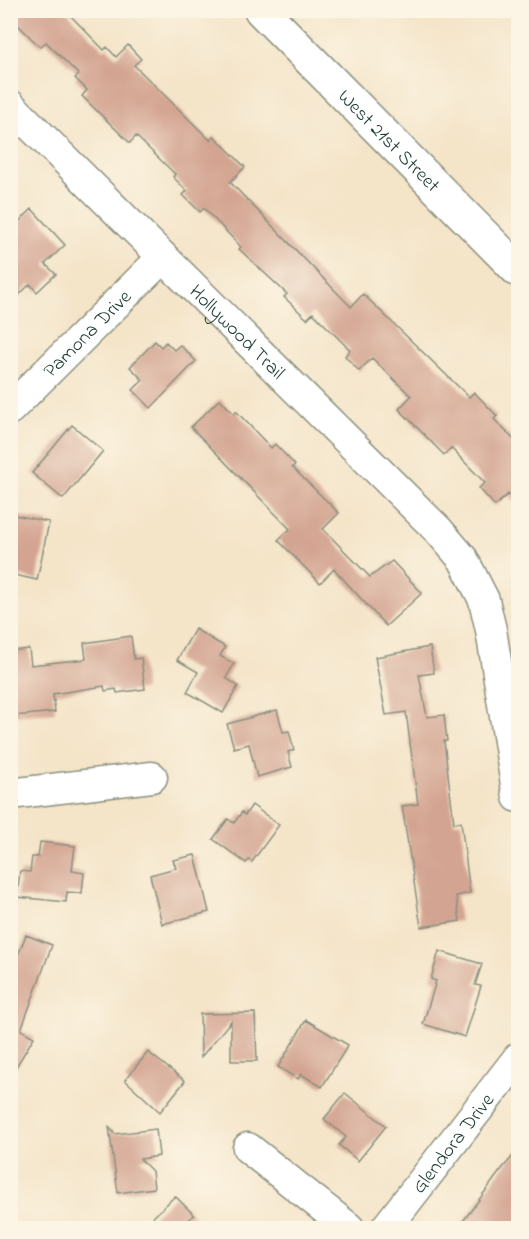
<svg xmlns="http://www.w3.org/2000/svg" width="529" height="1239" viewBox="0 0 529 1239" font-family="'Indie Flower',sans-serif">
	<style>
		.building { fill: #d3a491 }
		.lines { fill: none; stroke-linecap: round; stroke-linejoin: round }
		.minor-casing { stroke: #8a907e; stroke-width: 33 }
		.tertiary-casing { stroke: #8a907e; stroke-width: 36 }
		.minor { stroke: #fff; stroke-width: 30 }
		.tertiary { stroke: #fff; stroke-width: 33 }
		.labels { text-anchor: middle; stroke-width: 4.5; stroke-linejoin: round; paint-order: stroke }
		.street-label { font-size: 20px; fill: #1f3d34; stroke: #fcf5e5 }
	</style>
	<rect width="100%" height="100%" fill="#fcf5e5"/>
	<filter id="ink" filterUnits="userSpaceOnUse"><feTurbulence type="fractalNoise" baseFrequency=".0167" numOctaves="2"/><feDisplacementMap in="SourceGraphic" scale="12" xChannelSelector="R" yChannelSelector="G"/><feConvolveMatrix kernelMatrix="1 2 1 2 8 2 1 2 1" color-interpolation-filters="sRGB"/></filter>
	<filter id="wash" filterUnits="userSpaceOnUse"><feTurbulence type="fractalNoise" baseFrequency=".008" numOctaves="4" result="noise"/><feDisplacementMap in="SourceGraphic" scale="24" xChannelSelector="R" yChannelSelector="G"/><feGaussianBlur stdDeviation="1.35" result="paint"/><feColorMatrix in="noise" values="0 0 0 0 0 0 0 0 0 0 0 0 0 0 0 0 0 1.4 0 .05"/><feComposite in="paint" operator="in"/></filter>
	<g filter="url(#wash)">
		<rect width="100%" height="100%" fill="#f4e4c8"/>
		<g id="blocks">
			<path class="building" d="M 10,10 L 65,10 L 104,50 L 107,47 L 116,57 L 128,45 L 141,59 L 134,65 L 210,140 L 214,136 L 245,167 L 230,182 L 351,307 L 363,294 L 469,397 L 474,392 L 497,416 L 494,419 L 519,445 L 519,506 L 508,494 L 495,506 L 479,488 L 485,483 L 451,448 L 444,455 L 399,409 L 411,396 L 372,358 L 359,371 L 345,356 L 350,350 L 313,313 L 307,319 L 284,297 L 287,294 L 239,249 L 241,247 L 204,208 L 200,212 L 183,195 L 187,191 L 173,177 L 175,174 L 136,136 L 130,143 L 97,111 L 82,96 L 87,90 L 75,78 L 79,75 L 46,42 L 40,47 L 10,17 Z
				M 32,209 L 65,245 L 45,264 L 56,274 L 37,292 L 30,284 L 10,304 L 10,230 Z
				M 155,341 L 161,347 L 166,342 L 174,350 L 180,345 L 196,361 L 151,408 L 133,390 L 143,380 L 130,367 Z
				M 220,399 L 234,414 L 236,411 L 271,448 L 275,444 L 295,465 L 292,467 L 339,513 L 323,529 L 370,577 L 392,561 L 422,593 L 386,626 L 334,569 L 320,583 L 278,540 L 290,529 L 191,427 Z
				M 72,425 L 103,451 L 63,499 L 32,473 Z
				M 10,514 L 49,522 L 37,580 L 10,574 Z
				M 195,629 L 225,647 L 220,656 L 234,664 L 226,678 L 238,686 L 223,713 L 187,692 L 198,672 L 177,660 Z
				M 131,636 L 134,659 L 141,658 L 145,689 L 117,693 L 116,689 L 105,691 L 104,686 L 53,694 L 55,712 L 14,716 L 13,704 L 10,705 L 10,651 L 29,649 L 31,665 L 86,659 L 84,643 Z
				M 430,647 L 434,673 L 419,675 L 427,717 L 444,715 L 447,741 L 444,741 L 450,791 L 454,823 L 461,822 L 470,893 L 456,896 L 460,921 L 421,927 L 402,806 L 418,804 L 406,712 L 386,715 L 375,657 Z
				M 277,710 L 283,732 L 289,731 L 294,750 L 288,752 L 292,767 L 257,777 L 249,744 L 234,748 L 227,724 Z
				M 252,805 L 279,825 L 252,862 L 249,860 L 246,863 L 213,839 L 228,819 L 234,823 L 242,812 L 245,815 Z
				M 40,842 L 75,846 L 72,871 L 84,873 L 82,893 L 67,892 L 66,902 L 17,897 L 20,871 L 30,872 L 32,857 L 38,857 Z
				M 195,855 L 209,912 L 162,924 L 150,875 L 176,868 L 173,860 Z
				M 26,935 L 52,945 L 21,1030 L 34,1037 L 10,1077 L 10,975 Z
				M 439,951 L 482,964 L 475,985 L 481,986 L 465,1037 L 423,1024 L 436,981 L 431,979 Z
				M 255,1013 L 257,1061 L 231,1061 L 231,1021 L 201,1057 L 200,1014 Z
				M 306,1020 L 348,1045 L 322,1087 L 301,1074 L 298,1079 L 278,1067 Z
				M 148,1052 L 185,1081 L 160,1112 L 125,1080 Z
				M 345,1093 L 386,1126 L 358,1161 L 339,1145 L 346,1137 L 324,1119 Z
				M 109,1127 L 115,1134 L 156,1129 L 159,1156 L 140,1159 L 152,1171 L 154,1188 L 118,1193 Z
				M 519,1149 L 519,1228 L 458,1228 L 501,1170 Z
				M 175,1196 L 194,1215 L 180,1228 L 142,1228 Z"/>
		</g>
	</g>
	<g filter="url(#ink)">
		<use href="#blocks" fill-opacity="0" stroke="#8a907e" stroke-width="1.5"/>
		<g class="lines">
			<defs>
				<g id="minor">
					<path id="s1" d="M 10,105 L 439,531 L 463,559 L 484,600 L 491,630 L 518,797"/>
					<path id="s2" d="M 10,409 L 163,257"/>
					<path d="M 10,794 L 152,777"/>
					<path d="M 248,1148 L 349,1228"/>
					<path id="s3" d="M 386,1228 L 518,1058"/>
				</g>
				<g id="tertiary">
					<path id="s4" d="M 261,10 L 518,270"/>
				</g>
			</defs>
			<use href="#minor" class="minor-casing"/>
			<use href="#tertiary" class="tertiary-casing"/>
			<use href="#minor" class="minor"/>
			<use href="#tertiary" class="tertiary"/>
		</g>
	</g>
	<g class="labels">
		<g class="street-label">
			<text dy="7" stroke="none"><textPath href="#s4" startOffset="183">West 21st Street</textPath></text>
			<text dy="7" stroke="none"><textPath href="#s1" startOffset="321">Hollywood Trail</textPath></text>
			<text dy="7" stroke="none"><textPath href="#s2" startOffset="108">Pamona Drive</textPath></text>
			<text dy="7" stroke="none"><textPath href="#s3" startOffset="108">Glendora Drive</textPath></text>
		</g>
	</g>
	<rect width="529" height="1239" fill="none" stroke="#fcf5e5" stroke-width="36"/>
</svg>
